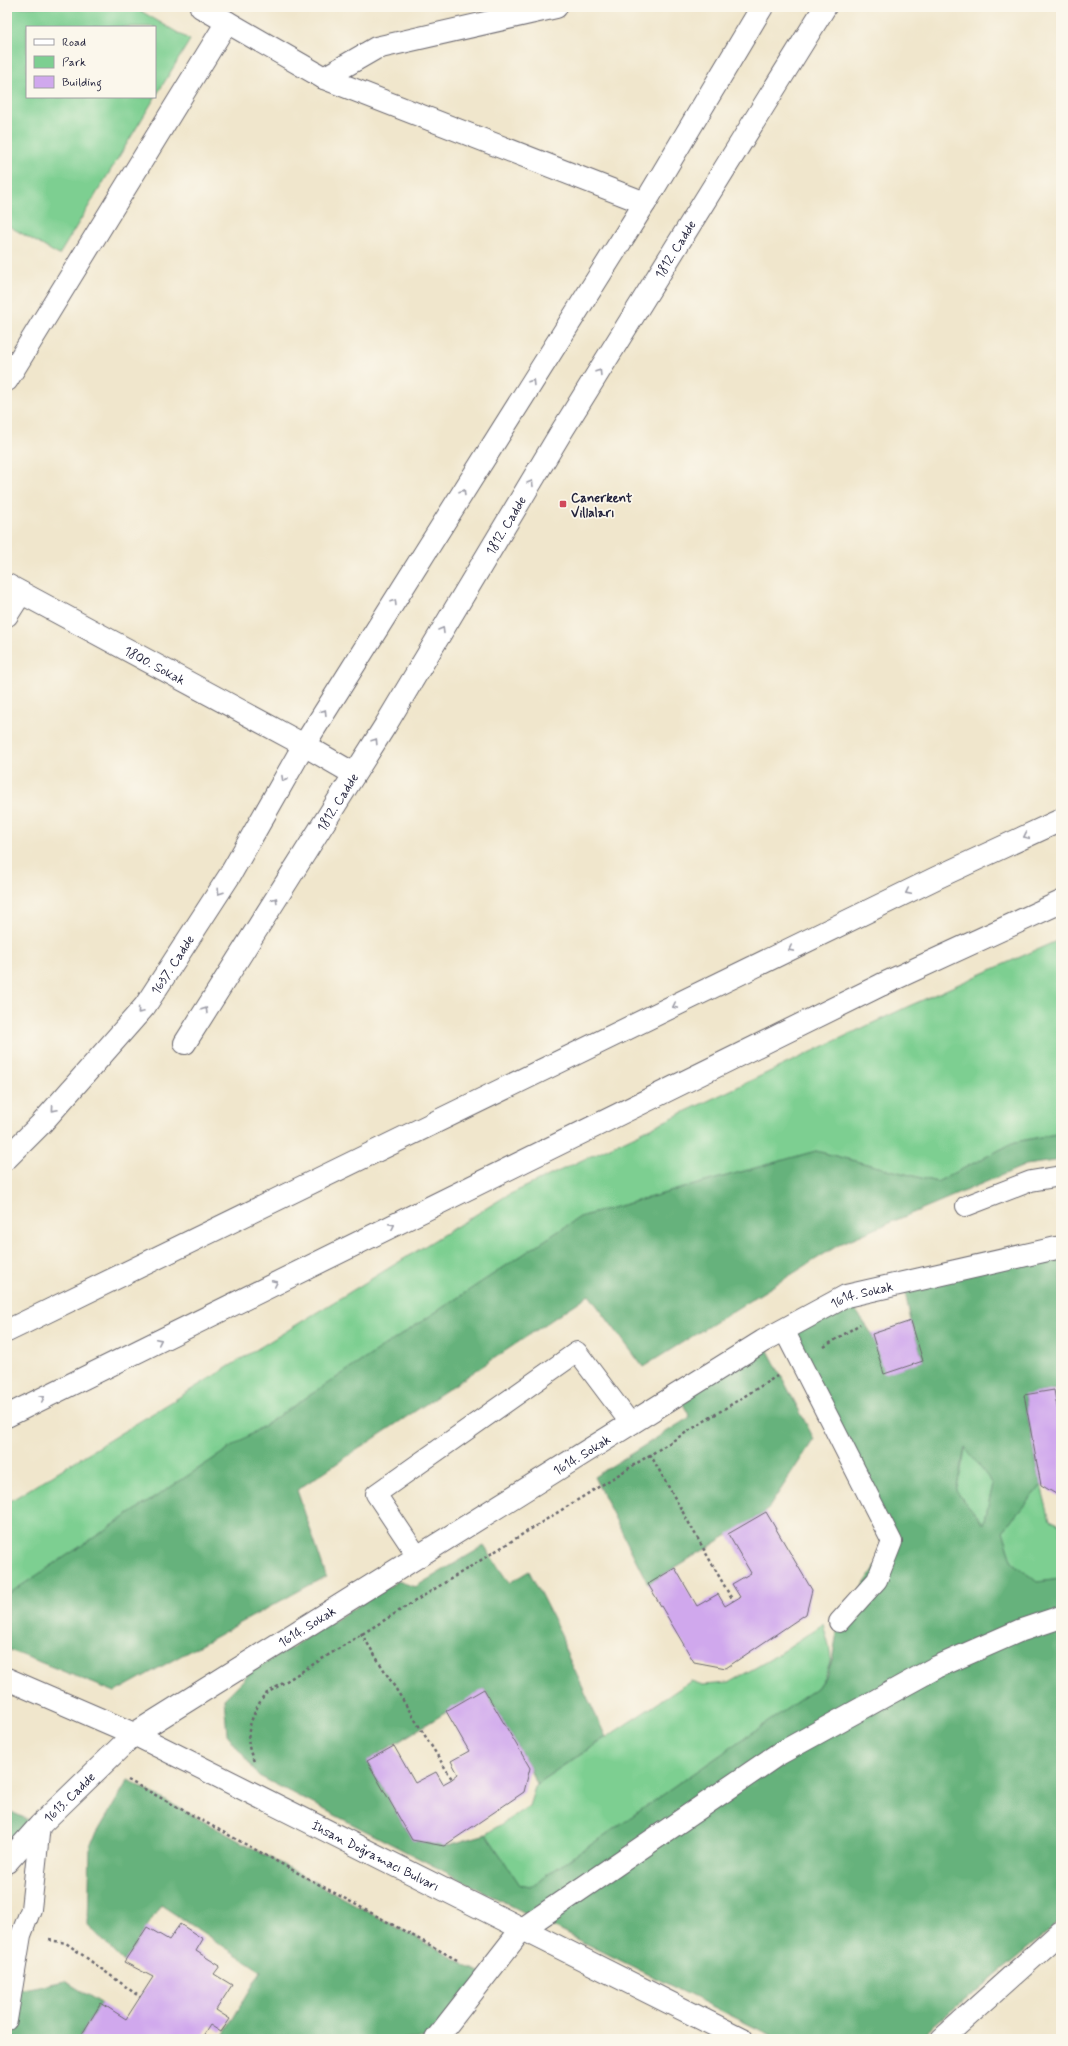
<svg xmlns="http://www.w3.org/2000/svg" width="1068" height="2046" viewBox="0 0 1068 2046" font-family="Mynerve,sans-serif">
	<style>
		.green { fill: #7dcf91; stroke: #507866; fill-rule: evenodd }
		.forest { fill: #66b27b; stroke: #446a5b; fill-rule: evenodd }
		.building { fill: #d0a8ed }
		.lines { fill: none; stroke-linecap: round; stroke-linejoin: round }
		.service-casing { stroke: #6a676e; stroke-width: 22 }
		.pedestrian-casing { stroke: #6a676e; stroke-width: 24 }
		.minor-casing { stroke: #6a676e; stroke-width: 24 }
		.tertiary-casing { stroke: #6a676e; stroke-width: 24 }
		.path { stroke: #6a676e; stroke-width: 2.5; stroke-dasharray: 3 3; stroke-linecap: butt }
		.service { stroke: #fff; stroke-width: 20 }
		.pedestrian { stroke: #fff; stroke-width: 22 }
		.minor { stroke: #fff; stroke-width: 22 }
		.tertiary { stroke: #fff; stroke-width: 22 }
		.oneway { stroke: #9c9ca7 }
		.poi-dot { fill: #d1495b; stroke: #fbf7ec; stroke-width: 1.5 }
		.labels { text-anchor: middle; stroke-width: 3.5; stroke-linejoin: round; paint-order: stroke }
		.street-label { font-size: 13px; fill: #22223b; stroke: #fbf7ec }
		.poi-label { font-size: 13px; font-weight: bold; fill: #22223b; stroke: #fbf7ec; text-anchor: start }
	</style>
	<rect width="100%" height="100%" fill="#fbf7ec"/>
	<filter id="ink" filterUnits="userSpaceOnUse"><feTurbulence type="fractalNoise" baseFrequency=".025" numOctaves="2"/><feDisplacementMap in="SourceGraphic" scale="8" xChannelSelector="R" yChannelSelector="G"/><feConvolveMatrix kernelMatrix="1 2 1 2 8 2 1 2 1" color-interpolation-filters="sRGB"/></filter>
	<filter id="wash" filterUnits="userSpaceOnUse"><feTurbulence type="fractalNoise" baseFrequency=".012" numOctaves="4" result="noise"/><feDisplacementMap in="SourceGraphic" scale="16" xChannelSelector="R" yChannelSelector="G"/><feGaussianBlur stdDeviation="0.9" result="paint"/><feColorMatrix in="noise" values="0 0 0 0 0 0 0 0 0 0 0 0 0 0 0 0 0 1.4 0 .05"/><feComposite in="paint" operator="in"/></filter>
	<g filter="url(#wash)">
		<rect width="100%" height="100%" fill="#f0e6cc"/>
		<path class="green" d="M 7,7 L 134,7 L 190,40 L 59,255 L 7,225 ZM 27,27 L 155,27 L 155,97 L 27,97 Z
			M 1061,939 L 1061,1133 L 1015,1142 L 937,1182 L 816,1151 L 580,1217 L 7,1595 L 7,1503 L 506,1196 L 909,1006 Z
			M 966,1447 L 993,1484 L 984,1524 L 956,1491 Z
			M 1041,1485 L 1050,1520 L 1061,1525 L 1061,1579 L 1037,1582 L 1013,1563 L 1003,1531 Z
			M 823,1624 C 831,1656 837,1658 817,1688 L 537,1882 L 530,1887 L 520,1885 L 486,1834 L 529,1806 L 536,1784 L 691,1681 L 703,1685 L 728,1683 L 769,1660 Z"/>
		<path class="forest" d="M 1061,1133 L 1061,1160 L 1026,1165 L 842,1243 L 643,1367 L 589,1295 L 297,1490 L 326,1576 L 115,1692 L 7,1649 L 7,1595 L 580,1217 L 816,1151 L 937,1182 L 1015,1142 Z
			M 1061,1247 L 1061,1388 L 1024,1396 L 1041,1485 L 1003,1531 L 1013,1563 L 1037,1582 L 1061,1579 L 1061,1921 L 918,2039 L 778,2039 L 537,1919 L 259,1776 L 227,1734 L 224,1699 L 251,1672 L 398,1581 L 415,1587 L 484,1546 L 509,1583 L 529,1571 L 562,1636 L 565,1650 L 606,1737 L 536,1784 L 530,1768 L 484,1689 L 367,1761 L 412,1840 L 445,1846 L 486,1834 L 520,1885 L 530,1887 L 817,1688 L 827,1674 L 832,1660 L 839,1622 L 892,1542 L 784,1330 L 846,1296 L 872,1334 L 885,1373 L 923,1361 L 911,1321 L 903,1283 ZM 965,1448 L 993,1484 L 984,1524 L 956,1491 Z
			M 763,1341 L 814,1439 L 766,1512 L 648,1584 L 594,1477 L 690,1417 L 678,1395 Z
			M 128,1780 L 486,1976 L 436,2039 L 221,2039 L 261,1971 L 161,1905 L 124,1962 L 88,1925 L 90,1845 Z
			M 7,1810 L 40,1825 L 7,1861 Z
			M 65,1981 L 101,2003 L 79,2039 L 7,2039 L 7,2016 L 12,1991 Z"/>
		<g id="blocks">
			<path class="building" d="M 911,1321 L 923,1361 L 884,1374 L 872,1334 Z
				M 1054,1390 L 1061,1428 L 1061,1497 L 1041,1485 L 1024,1395 Z
				M 766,1512 L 812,1590 L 806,1614 L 726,1668 L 694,1662 L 648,1584 L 675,1568 L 697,1606 L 718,1594 L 725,1606 L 740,1597 L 732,1584 L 751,1573 L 728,1534 Z
				M 484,1689 L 530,1768 L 524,1792 L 444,1846 L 412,1840 L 367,1761 L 394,1746 L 415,1783 L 436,1772 L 443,1784 L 452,1779 L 458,1774 L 451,1761 L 469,1751 L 446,1711 Z
				M 180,1924 L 203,1939 L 196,1951 L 220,1966 L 214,1974 L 232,1985 L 216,2010 L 230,2019 L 221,2032 L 210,2025 L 201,2039 L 79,2039 L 101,2003 L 126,2019 L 153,1977 L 124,1962 L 147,1927 L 169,1940 Z"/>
		</g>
	</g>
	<g filter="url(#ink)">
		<use href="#blocks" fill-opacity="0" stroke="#6a676e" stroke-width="1"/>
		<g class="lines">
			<defs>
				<path id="service" d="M 966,1206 L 1031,1181 L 1061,1176
					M 784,1330 L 892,1542 L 877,1580 L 839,1622
					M 418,1557 L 376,1494 L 577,1352 L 631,1424
					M 7,2020 L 21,1935 L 31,1909 L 40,1825"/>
				<path id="pedestrian" d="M 436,2039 L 521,1930 L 777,1755 L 937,1667 L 1019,1631 L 1061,1617"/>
				<g id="minor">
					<path d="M 201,7 L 324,78 L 645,203"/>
					<path d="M 324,78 L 376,48 L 556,7"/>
					<path d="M 7,380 L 227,22"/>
					<path id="s1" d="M 7,585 L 304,745"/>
					<path d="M 7,615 L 21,593"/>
					<path id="s2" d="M 7,1862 L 40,1825 L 134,1734 L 763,1341 L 846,1296 L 1061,1247"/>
					<path d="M 942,2039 L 1061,1932"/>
				</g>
				<g id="tertiary">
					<path d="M 304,745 L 354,774"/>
					<path id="s3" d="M 185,1043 L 385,726 L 560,434 L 825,7"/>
					<path id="s4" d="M 7,1158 L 41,1124 L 145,1006 L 230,875 L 304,745 L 645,203 L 762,7"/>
					<path d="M 7,1331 L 936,878 L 1061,820"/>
					<path d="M 7,1416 L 881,985 L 1061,902"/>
					<path id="s5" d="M 7,1679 L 134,1734 L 742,2039"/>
				</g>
			</defs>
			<use href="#service" class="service-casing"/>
			<use href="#pedestrian" class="pedestrian-casing"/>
			<use href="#minor" class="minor-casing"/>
			<use href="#tertiary" class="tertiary-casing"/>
			<path class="path" d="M 1060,1277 L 1061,1283
				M 824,1347 L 860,1324
				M 650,1454 L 733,1601
				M 361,1633 L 452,1779
				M 254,1761 C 242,1737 251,1717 264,1695 L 777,1376
				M 128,1780 L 459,1961
				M 49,1940 L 66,1943 L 140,1997"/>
			<use href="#service" class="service"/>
			<use href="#pedestrian" class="pedestrian"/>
			<use href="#minor" class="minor"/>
			<use href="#tertiary" class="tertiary"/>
		</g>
		<defs><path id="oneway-chevron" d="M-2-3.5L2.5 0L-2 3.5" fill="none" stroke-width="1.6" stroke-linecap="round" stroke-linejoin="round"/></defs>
		<g class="oneway">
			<use href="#oneway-chevron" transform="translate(599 372) rotate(-58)"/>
			<use href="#oneway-chevron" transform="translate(532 382) rotate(-58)"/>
			<use href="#oneway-chevron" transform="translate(531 483) rotate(-59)"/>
			<use href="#oneway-chevron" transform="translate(463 492) rotate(-58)"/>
			<use href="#oneway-chevron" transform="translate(394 602) rotate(-58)"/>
			<use href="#oneway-chevron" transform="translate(442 630) rotate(-59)"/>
			<use href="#oneway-chevron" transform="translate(324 712) rotate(-58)"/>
			<use href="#oneway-chevron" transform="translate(375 741) rotate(-57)"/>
			<use href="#oneway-chevron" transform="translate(284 779) rotate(119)"/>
			<use href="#oneway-chevron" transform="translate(1026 836) rotate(155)"/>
			<use href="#oneway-chevron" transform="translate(220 892) rotate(123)"/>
			<use href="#oneway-chevron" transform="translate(908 892) rotate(154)"/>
			<use href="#oneway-chevron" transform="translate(275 900) rotate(-58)"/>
			<use href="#oneway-chevron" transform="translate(791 949) rotate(154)"/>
			<use href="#oneway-chevron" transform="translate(675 1006) rotate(154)"/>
			<use href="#oneway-chevron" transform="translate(205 1010) rotate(-58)"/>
			<use href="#oneway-chevron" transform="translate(140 1011) rotate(131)"/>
			<use href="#oneway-chevron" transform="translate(54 1109) rotate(131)"/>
			<use href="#oneway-chevron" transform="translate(392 1226) rotate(-26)"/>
			<use href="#oneway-chevron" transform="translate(275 1283) rotate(-26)"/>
			<use href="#oneway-chevron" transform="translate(159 1341) rotate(-26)"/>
			<use href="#oneway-chevron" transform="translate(42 1398) rotate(-26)"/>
		</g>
	</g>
	<rect class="poi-dot" x="559" y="500" width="8" height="8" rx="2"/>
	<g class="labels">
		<g class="street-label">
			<text dy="5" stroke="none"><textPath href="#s3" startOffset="933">1812. Cadde</textPath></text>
			<text dy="5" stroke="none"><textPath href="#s3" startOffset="609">1812. Cadde</textPath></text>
			<text dy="5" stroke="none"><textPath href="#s1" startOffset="168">1800. Sokak</textPath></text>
			<text dy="5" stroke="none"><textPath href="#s3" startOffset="285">1812. Cadde</textPath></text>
			<text dy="5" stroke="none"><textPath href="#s4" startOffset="255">1637. Cadde</textPath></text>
			<text dy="5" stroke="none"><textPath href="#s2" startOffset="1032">1614. Sokak</textPath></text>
			<text dy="5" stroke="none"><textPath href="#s2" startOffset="708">1614. Sokak</textPath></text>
			<text dy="5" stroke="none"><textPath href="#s2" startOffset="384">1614. Sokak</textPath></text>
			<text dy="5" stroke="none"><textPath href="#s2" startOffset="90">1613. Cadde</textPath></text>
			<text dy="5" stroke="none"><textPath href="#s5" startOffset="409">İhsan Doğramacı Bulvarı</textPath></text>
		</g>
		<g class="poi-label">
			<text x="571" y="502">Canerkent<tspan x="571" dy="15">Villaları</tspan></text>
		</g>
	</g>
	<rect width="1068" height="2046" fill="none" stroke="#fbf7ec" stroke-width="24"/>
	<rect x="26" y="26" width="130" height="72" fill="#fbf7ec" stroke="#a4a2a5"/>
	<rect x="34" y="39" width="20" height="6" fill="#ffffff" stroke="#a4a2a5"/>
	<text x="62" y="46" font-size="12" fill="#22223b">Road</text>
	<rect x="34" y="56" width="20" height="12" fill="#7dcf91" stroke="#a4a2a5"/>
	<text x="62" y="66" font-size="12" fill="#22223b">Park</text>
	<rect x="34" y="76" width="20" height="12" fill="#d0a8ed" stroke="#a4a2a5"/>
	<text x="62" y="86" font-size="12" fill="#22223b">Building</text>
</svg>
